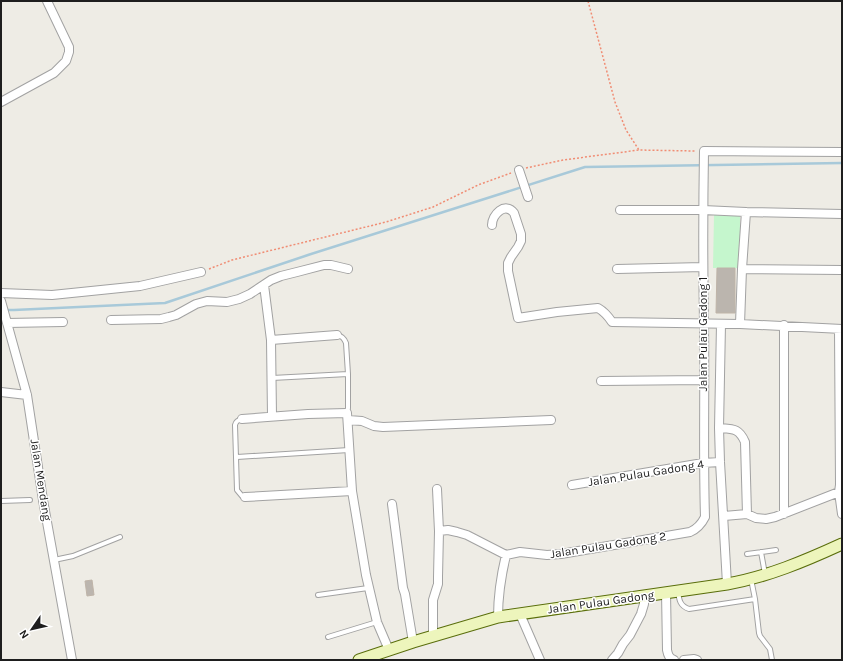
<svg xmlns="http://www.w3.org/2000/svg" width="843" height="661" viewBox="0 0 843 661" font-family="Karla,sans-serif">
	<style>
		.park { fill: #c5f6cd }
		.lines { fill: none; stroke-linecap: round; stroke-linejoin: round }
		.stream { stroke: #a8c9d9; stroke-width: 2.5 }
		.building { fill: #bbb5ae; stroke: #bfb4a8 }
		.service-casing { stroke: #a2a2a2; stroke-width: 6 }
		.minor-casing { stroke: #a2a2a2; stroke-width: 10 }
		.secondary-casing { stroke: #5a6e0c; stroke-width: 13 }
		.path { stroke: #f08d74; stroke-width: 1.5; stroke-dasharray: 2 2; stroke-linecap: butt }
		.service { stroke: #fff; stroke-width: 4 }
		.minor { stroke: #fff; stroke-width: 8 }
		.secondary { stroke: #edf5bc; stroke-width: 11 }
		.labels { text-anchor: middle; stroke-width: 3; stroke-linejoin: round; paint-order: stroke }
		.street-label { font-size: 12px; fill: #1e1e1e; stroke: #fff }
	</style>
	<rect width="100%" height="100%" fill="#eeece5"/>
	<path class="park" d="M 714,215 L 740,216 L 740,268 L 713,268 Z"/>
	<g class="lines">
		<path class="stream" d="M 5,310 L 14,310 L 165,303 L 308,255 L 585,167 L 842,163"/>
	</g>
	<path class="building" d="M 717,268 L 735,268 L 735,313 L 716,313 Z
		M 92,580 L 94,595 L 87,596 L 85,581 Z"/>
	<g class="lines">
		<defs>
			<path id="service" d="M 337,335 C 342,336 344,338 346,343 L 348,374 L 348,408 L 347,413
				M 272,378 L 348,374
				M 242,419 C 238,420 236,421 235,425 L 237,490 L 242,496 L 245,497
				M 237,457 L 349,450
				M 1,501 L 30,500
				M 761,552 L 765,574
				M 747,554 L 776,550
				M 54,560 L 73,556 L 120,537
				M 751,579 L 755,599 L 759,633 L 760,636 L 770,649 L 772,660
				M 678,591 C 679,600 680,606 689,609 L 755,599
				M 318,595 L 368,588
				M 328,637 L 377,622"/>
			<path id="minor" d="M 1,102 L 54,73 L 66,61 L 69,52 L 69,47 L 47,1
				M 519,170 L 528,197
				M 620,210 L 703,210 L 746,212 L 842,214
				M 492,225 C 492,215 505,201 514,213 L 521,234 L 521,241 L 518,247 L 511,257 L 508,263 L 508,271 L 518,318 L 557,312 L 598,308 C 605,312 608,316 612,322 L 740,324 L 842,329
				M 617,269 L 703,267
				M 742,269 L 842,270
				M 264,285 L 271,340 L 272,416
				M 1,293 L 52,295 L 140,286 L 201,272
				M 1,301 L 27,395 L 43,500 L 72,660
				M 111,320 L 161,319 L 169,317 L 176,315 L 196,304 L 207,301 L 227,302 L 239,299 L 250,294 L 271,280 L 281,276 L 297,272 L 324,265 L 331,265 L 348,269
				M 7,323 L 63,322
				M 721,324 L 719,428 L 720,462 L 727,584
				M 740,324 L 742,269 L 746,212
				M 784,325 L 784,514
				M 839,329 L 840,485 L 839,492 L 842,514
				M 271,340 L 337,335
				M 601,381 L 704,380
				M 1,392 L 27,395
				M 242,419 L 308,414 L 347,413 L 352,491 L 366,575 L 377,622 L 389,650
				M 348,420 L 362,421 L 374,426 L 383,427 L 551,420
				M 719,428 C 733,429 739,428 745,442 L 747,514
				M 572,485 L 703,463 L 720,462
				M 245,497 L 352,491
				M 392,504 L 403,588 L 405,594 L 413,642
				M 724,516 L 747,514 L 756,518 L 766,519 L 775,517 L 839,492
				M 439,531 L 448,530 L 457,532 L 467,535 L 506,555 L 520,552 L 547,555 L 561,554 L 690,532 C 697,529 701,525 705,517 C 703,453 705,388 704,324 C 703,266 703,209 704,151 L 842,152
				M 666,592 L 667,650 C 668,655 669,658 674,660
				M 520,614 L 540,660
				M 498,617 C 498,595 501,576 506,555
				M 433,636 L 433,600 L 438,584 L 438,577 L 439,531 L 437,489
				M 612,660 L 618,653 L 623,644 L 630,635 L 641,614 L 644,604 L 644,596
				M 684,660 L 694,659 L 697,660"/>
			<path id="secondary" d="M 359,660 L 413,642 L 498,617 L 727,584 C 767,577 805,561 842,544"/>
		</defs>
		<use href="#service" class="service-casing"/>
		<use href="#minor" class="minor-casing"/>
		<use href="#secondary" class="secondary-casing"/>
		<path class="path" d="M 588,1 L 615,102 L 626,130 L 639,150
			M 526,168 L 563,160 L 639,150 L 695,151
			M 209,269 L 232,260 L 386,222 L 433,207 L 478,185 L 511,173"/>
		<use href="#service" class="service"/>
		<use href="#minor" class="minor"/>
		<use href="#secondary" class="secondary"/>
	</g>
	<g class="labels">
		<g class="street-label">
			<text transform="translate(703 334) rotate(-90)" y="4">Jalan Pulau Gadong 1</text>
			<text transform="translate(646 473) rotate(-9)" y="4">Jalan Pulau Gadong 4</text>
			<text transform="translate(41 480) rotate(81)" y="4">Jalan Mendang</text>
			<text transform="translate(608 545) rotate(-9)" y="4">Jalan Pulau Gadong 2</text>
			<text transform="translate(601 602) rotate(-8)" y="4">Jalan Pulau Gadong</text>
		</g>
	</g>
	<rect width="843" height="661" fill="none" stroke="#1e1e1e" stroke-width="4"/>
	<g transform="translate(32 629) rotate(236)" stroke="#ffffff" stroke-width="3" paint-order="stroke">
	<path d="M0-3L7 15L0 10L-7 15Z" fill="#1e1e1e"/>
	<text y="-6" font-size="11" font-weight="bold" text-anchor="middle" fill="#1e1e1e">N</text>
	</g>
</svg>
